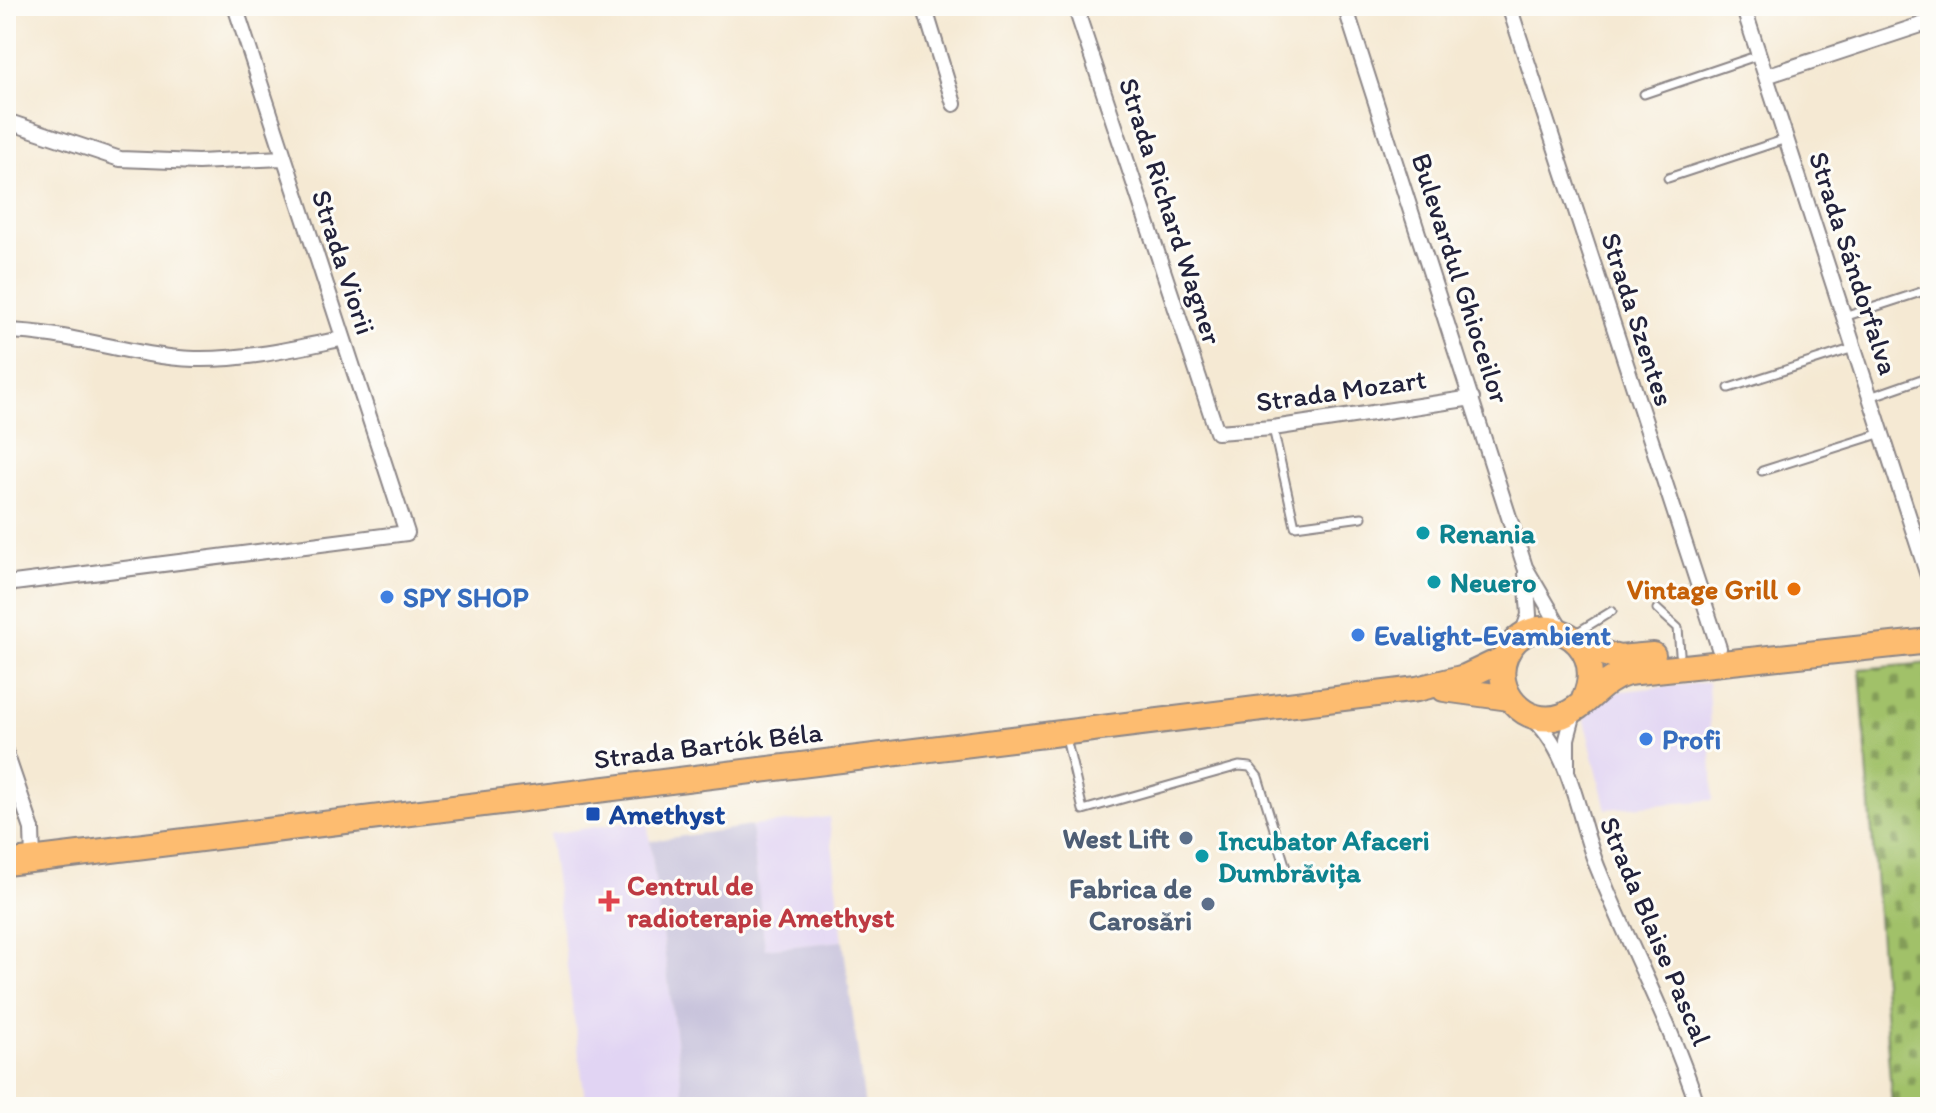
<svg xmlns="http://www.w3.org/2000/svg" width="1936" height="1113" viewBox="0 0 1936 1113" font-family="Itim,sans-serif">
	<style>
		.built { fill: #e1d4f3 }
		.industrial { fill: #c5c0da }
		.cemetery { fill: url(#cemetery-stones); stroke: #627252; stroke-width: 2 }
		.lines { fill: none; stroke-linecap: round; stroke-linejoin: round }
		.lane-casing { stroke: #8c8687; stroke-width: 11 }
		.street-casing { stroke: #8c8687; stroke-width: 18 }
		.primary-casing { stroke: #8c8687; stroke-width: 28 }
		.lane { stroke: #fff; stroke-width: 7 }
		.street { stroke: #fff; stroke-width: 14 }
		.primary { stroke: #fdbc6f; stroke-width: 24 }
		.culture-dot { fill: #0f9aa8; stroke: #fdfcf7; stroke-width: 3 }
		.food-dot { fill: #e8710a; stroke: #fdfcf7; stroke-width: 3 }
		.shop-dot { fill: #3f7fe0; stroke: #fdfcf7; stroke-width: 3 }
		.transit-dot { fill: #1a4fb4; stroke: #fdfcf7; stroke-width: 3 }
		.service-dot { fill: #5c6f8a; stroke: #fdfcf7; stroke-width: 3 }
		.health-dot { fill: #e0444e; stroke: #fdfcf7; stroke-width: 3 }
		.labels { text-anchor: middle; stroke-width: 6; stroke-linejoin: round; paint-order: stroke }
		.street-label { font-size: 28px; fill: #22223b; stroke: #fdfcf7 }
		.culture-label { font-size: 28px; font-weight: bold; fill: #0d838f; stroke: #fdfcf7; text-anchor: start }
		.food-label { font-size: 28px; font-weight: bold; fill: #c56008; stroke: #fdfcf7; text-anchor: end }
		.shop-label { font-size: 28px; font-weight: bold; fill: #366cbe; stroke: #fdfcf7; text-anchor: start }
		.transit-label { font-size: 28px; font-weight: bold; fill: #164399; stroke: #fdfcf7; text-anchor: start }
		.service-label { font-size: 28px; font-weight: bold; fill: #4e5e75; stroke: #fdfcf7; text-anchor: end }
		.health-label { font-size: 28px; font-weight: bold; fill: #be3a42; stroke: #fdfcf7; text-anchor: start }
	</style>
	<defs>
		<pattern id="cemetery-stones" width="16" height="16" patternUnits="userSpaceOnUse" patternTransform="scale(2)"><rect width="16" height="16" fill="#a1c169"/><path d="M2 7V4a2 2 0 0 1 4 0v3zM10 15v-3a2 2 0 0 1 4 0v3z" fill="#839c58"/></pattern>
	</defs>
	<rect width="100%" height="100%" fill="#fdfcf7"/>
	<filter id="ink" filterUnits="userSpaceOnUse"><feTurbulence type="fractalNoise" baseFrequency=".0125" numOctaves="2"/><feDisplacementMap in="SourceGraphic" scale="16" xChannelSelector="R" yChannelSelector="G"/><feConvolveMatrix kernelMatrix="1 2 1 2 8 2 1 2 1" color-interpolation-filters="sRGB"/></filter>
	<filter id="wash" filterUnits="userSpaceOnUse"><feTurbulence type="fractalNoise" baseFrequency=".006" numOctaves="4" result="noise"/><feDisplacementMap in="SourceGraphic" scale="32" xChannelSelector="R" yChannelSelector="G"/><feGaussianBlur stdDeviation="1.8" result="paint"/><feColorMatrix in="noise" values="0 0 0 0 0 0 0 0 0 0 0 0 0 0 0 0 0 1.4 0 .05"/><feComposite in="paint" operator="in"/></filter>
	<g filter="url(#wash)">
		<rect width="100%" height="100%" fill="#f5e9d3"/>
		<path class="built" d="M 1708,682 L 1713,800 L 1606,809 L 1584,719 L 1595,702 L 1604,693 Z
			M 829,817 L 843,941 L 765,949 L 751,826 Z
			M 647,819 L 684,1101 L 646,1093 L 585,1099 L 549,834 Z"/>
		<path class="industrial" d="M 751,826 L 765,949 L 843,941 L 865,1107 L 702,1107 L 684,1101 L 650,841 Z"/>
		<path class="cemetery" d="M 1930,663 L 1930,1107 L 1892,1107 L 1860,669 Z"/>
	</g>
	<g filter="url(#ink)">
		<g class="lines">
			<defs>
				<path id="lane" d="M 1644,94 L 1759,55
					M 1668,178 L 1786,139
					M 1844,317 L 1930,289
					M 1729,388 L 1854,348
					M 1870,397 L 1930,376
					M 1273,428 L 1295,526 L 1362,517
					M 1762,471 L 1882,433
					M 1657,609 L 1678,628 L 1680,653
					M 1573,635 L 1612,611
					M 1066,738 L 1083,810 L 1239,766 L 1250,767 L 1258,777 L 1286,868"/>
				<path id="street" d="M 924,6 L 954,104
					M 1075,6 L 1217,432 L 1273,428 L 1472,398
					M 1345,6 L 1525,567 L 1563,632
					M 1509,6 L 1719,648
					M 1743,6 L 1930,582
					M 1766,76 L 1930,22
					M 6,121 L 120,159 L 198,162 L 283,158
					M 6,331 C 70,332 132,357 195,359 C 245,360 292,349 341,339
					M 6,584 L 407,533 L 235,6
					M 1521,637 L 1529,615 L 1526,572
					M 1530,716 C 1573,752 1578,822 1599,871 C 1631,950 1672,1026 1698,1107
					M 6,753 L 32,829 L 33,860
					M 1567,771 L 1567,739 L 1575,709"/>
				<path id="primary" d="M 1582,646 L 1618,658 L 1653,655
					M 1444,689 L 1509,698
					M 1584,699 C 1612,637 1531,601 1506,655 C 1491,690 1525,729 1562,716 C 1587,707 1600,680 1628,673 L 1930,641
					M 6,863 L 1417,689 L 1465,677 L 1505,658"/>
			</defs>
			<use href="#lane" class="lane-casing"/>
			<use href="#street" class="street-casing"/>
			<use href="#primary" class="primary-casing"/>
			<use href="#lane" class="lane"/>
			<use href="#street" class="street"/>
			<use href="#primary" class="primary"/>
		</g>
	</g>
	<g class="culture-dot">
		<circle cx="1423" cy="533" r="8"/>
		<circle cx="1434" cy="582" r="8"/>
		<circle cx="1202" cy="856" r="8"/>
	</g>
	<circle class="food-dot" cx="1794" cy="589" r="8"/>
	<g class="shop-dot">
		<circle cx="387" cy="597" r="8"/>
		<circle cx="1358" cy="635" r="8"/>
		<circle cx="1646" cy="739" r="8"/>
	</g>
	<rect class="transit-dot" x="585" y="806" width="16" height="16" rx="4"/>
	<g class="service-dot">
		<circle cx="1186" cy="838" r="8"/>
		<circle cx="1208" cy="904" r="8"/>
	</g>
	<path class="health-dot" d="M605 889h8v8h8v8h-8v8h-8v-8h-8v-8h8z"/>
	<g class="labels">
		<g class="street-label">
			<text transform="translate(1171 211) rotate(72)" y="10">Strada Richard Wagner</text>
			<text transform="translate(344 262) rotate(72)" y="10">Strada Viorii</text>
			<text transform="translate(1854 263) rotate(72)" y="10">Strada Sándorfalva</text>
			<text transform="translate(1461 278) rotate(72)" y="10">Bulevardul Ghioceilor</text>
			<text transform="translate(1638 319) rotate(72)" y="10">Strada Szentes</text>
			<text transform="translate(1341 390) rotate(-8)" y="10">Strada Mozart</text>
			<text transform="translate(708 745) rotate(-7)" y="10">Strada Bartók Béla</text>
			<text transform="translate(1656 931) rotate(67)" y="10">Strada Blaise Pascal</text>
		</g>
		<g class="culture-label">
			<text x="1439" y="543">Renania</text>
			<text x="1450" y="592">Neuero</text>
			<text x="1218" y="850">Incubator Afaceri<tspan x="1218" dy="32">Dumbrăvița</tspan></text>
		</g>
		<g class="food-label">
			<text x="1778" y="599">Vintage Grill</text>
		</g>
		<g class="shop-label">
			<text x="403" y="607">SPY SHOP</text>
			<text x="1374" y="645">Evalight-Evambient</text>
			<text x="1662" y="749">Profi</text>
		</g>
		<g class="transit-label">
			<text x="609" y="824">Amethyst</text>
		</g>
		<g class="service-label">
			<text x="1170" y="848">West Lift</text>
			<text x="1192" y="898">Fabrica de<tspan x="1192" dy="32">Carosări</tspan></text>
		</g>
		<g class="health-label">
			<text x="627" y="895">Centrul de<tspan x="627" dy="32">radioterapie Amethyst</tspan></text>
		</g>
	</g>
	<rect width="1936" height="1113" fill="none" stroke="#fdfcf7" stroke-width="32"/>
</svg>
